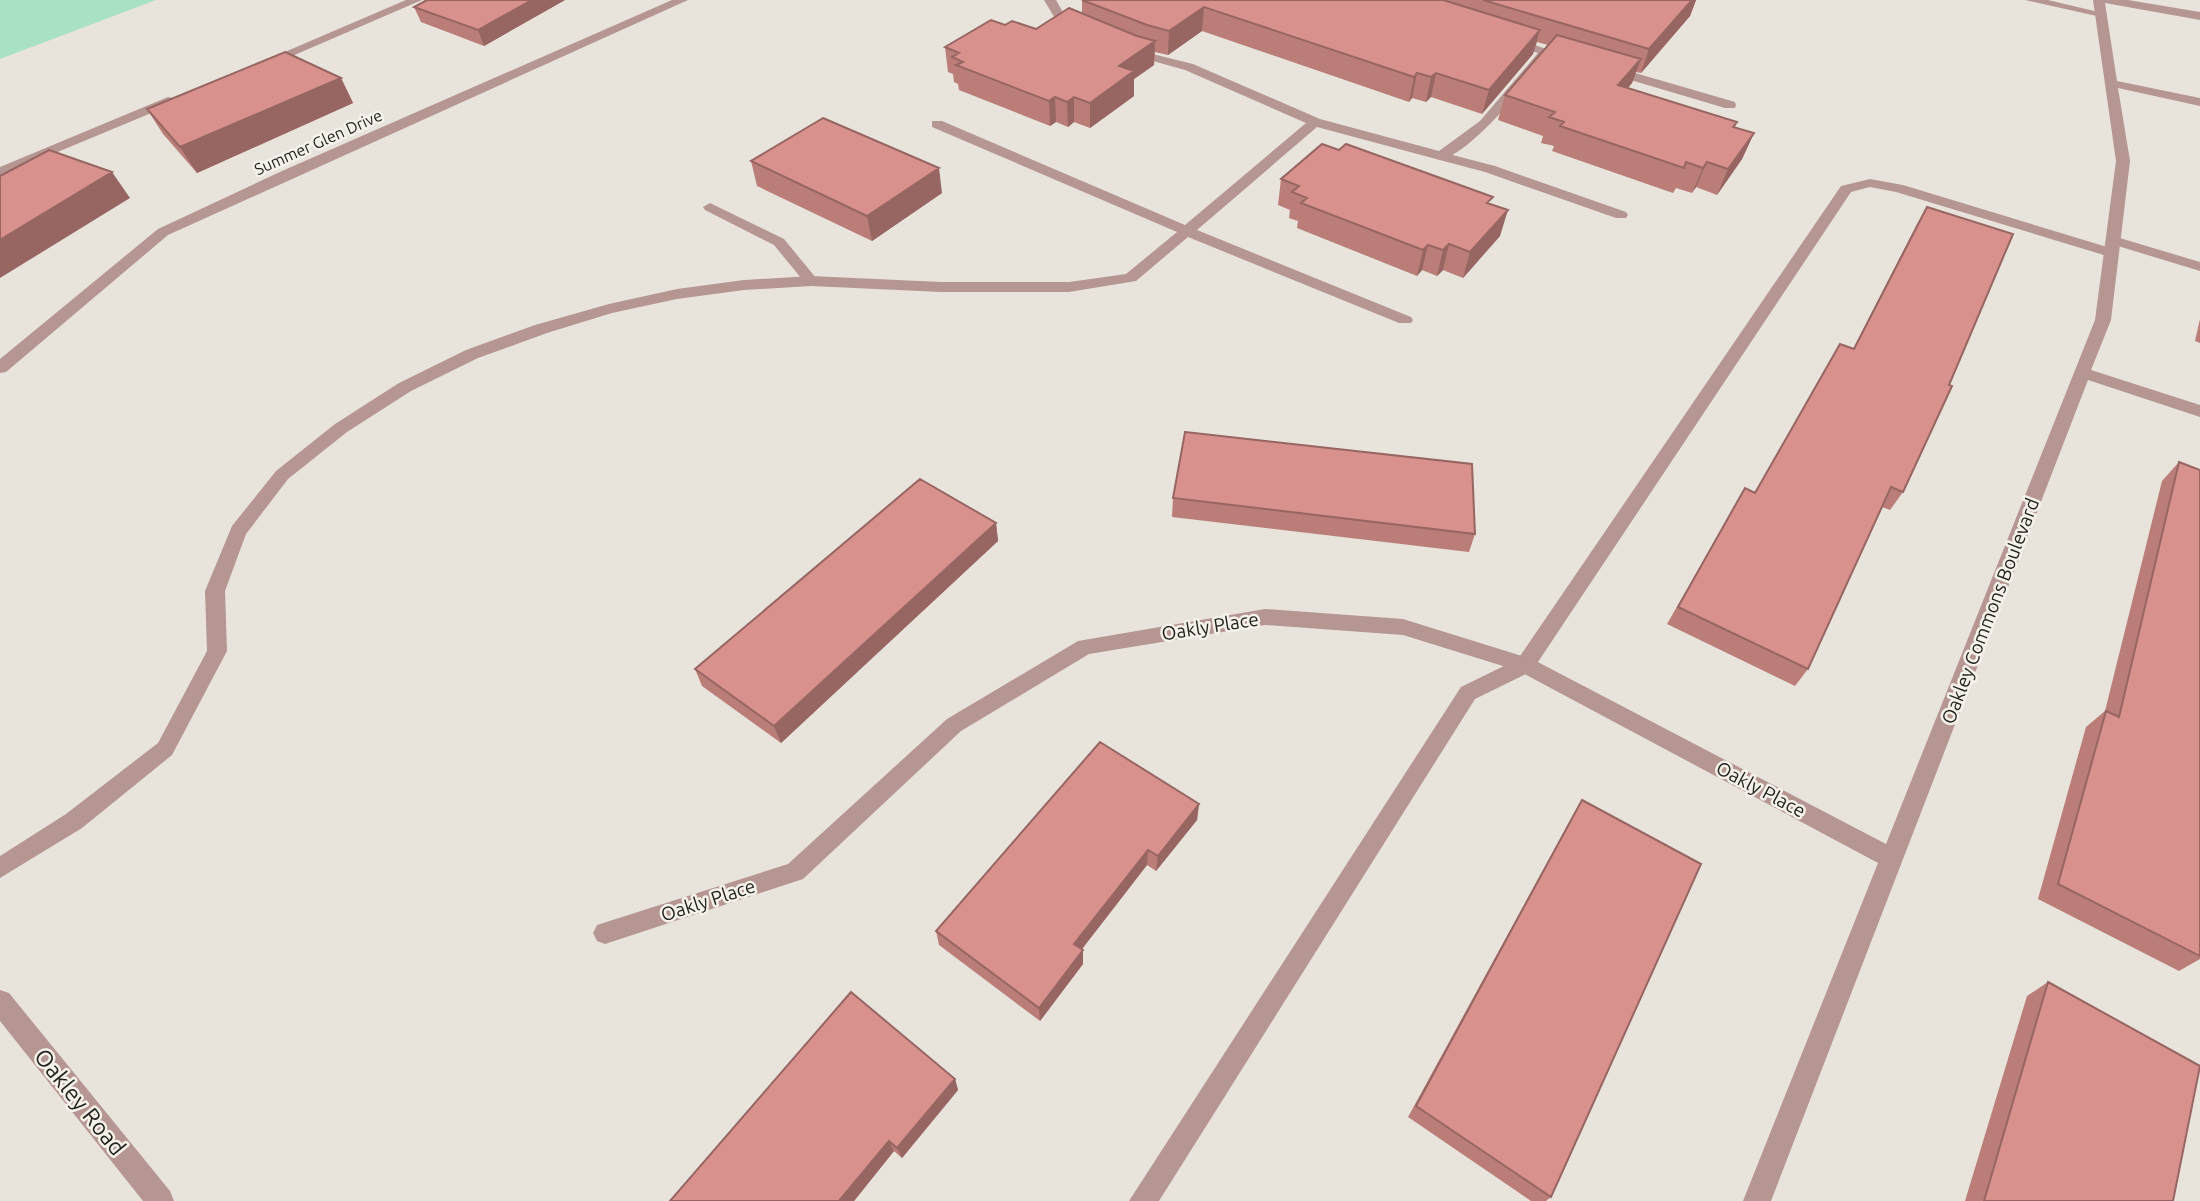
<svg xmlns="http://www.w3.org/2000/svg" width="2200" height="1201" viewBox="0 0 2200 1201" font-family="Ubuntu,sans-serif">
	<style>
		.green { fill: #a8e2c2 }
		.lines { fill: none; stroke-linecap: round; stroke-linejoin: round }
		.service { fill: #b69692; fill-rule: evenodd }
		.minor { fill: #b69692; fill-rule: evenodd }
		.wall { fill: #ba7d78 }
		.shaded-wall { fill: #976662 }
		.building { fill: #d8918c; stroke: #976662; stroke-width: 2 }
		.labels { text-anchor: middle; stroke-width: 5; stroke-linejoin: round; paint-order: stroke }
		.far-street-label { font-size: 16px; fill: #23221f; stroke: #f5f2e9 }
		.street-label { font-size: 19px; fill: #23221f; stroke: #f5f2e9 }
		.near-street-label { font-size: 23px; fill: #23221f; stroke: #f5f2e9 }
	</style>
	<rect width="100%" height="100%" fill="#e8e4dc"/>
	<path class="green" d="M 0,0 L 156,0 L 0,59 Z"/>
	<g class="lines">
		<path class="service" d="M 2025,0 L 2048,0 L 2107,14 L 2101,17 Z
			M 1441,152 L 1495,166 L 1626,212 L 1628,215 L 1626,218 L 1616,218 L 1485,172 L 1436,159 L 1436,153 Z
			M 1870,179 L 1903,185 L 2117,250 L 2119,253 L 2112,257 L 2107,256 L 1896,192 L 1870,187 L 1851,192 L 1532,671 L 1475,699 L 1159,1201 L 1129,1201 L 1461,687 L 1518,659 L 1841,186 Z
			M 710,203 L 784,239 L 816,278 L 819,281 L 816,284 L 806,284 L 774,245 L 705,210 L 703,207 Z
			M 2113,236 L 2200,262 L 2200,271 L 2108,243 L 2106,240 Z"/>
		<path class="minor" d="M 406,0 L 422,0 L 269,66 L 259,63 Z
			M 672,0 L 688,0 L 168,235 L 6,372 L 0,373 L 0,359 L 158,229 L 282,171 Z
			M 1044,0 L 1056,0 L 1068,21 L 1082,26 L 1082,32 L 1059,25 Z
			M 2093,0 L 2128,0 L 2200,12 L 2200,20 L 2105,3 L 2117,81 L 2200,98 L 2200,106 L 2118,88 L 2130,161 L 2111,320 L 2091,370 L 2200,405 L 2200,417 L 2088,380 L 1771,1201 L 1743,1201 L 1878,863 L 1519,671 L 1403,635 L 1265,625 L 1089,654 L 961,731 L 803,879 L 605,944 L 597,941 L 593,933 L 597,925 L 788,864 L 947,719 L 1078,641 L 1265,609 L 1403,619 L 1532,659 L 1886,844 L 2095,320 L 2116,161 Z
			M 1512,37 L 1552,51 C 1535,74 1464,164 1436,159 L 1317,127 L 1197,230 L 1411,317 L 1413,320 L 1411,323 L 1399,323 L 1188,237 L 1136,281 L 1069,292 L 941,292 L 811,286 L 744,290 L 677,299 L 612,313 L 547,333 L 478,358 L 411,391 L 347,432 L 288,479 L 246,534 L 225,591 L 227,651 L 172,755 L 82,828 L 0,878 L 0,856 L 66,814 L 158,743 L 207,651 L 205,591 L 232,526 L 276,471 L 335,424 L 399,383 L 466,350 L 535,325 L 609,304 L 677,289 L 744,280 L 811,276 L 941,282 L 1069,282 L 1126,274 L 1177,232 L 932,127 L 932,121 L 942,121 L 1185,225 L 1306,123 L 1185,70 L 1128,54 L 1128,48 L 1193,64 L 1320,119 L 1439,151 L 1480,121 L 1538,53 L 1508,44 L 1506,41 Z
			M 1611,66 L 1735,102 L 1736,105 L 1735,108 L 1725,108 L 1607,73 L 1607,67 Z
			M 168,97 L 173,98 L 173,104 L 0,176 L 0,167 Z
			M 0,990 L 9,993 L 170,1191 L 174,1201 L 143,1201 L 0,1021 Z"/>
	</g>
	<path class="wall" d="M 565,0 L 484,46 L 421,22 L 414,7 Z
		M 1082,0 L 1696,0 L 1690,16 L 1641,73 L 1636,72 L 1632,83 L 1628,88 L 1737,122 L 1735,127 L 1754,133 L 1742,159 L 1717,195 L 1696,187 L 1692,193 L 1676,188 L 1673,193 L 1552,151 L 1554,146 L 1541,143 L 1543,136 L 1498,120 L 1505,95 L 1548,45 L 1537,42 L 1533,54 L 1482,114 L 1431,97 L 1426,102 L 1412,98 L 1409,102 L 1202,31 L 1168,55 L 1155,52 L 1154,65 L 1134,79 L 1134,96 L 1090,128 L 1074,122 L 1068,127 L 1056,122 L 1050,126 L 959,90 L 958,84 L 954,82 L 953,74 L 948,72 L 945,47 L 1005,25 L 1036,29 L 1082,14 Z
		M 341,78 L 353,103 L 197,173 L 163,134 L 147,109 Z
		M 751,161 L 942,193 L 872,241 L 757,186 Z
		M 1281,179 L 1491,204 L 1500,236 L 1463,278 L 1443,270 L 1437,276 L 1422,270 L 1417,276 L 1297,228 L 1298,221 L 1289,218 L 1290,210 L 1278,205 Z
		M 1927,207 L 1903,492 L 1890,510 L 1882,507 L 1808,669 L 1795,686 L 1667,624 L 1745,488 L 1755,492 L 1829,363 L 1853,349 L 1916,226 Z
		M 2200,319 L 2200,343 L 2195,341 Z
		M 2179,462 L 2200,470 L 2200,959 L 2179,971 L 2038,899 L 2086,727 L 2105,711 L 2162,481 Z
		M 1173,498 L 1475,534 L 1469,552 L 1172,517 Z
		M 996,523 L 998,541 L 781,743 L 702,686 L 695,669 Z
		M 1582,800 L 1551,1197 L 1546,1201 L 1531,1201 L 1408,1117 L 1573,815 Z
		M 1199,804 L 1197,820 L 1156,871 L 1147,865 L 1082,949 L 1083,964 L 1040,1021 L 939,945 L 936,931 Z
		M 2048,982 L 2173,1201 L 1965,1201 L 2027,996 Z
		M 955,1079 L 958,1090 L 902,1158 L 894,1151 L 854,1201 L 670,1201 Z"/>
	<path class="shaded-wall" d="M 532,0 L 565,0 L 484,46 L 478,30 Z
		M 1692,0 L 1696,0 L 1690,16 L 1641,73 L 1649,49 Z
		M 1204,7 L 1202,31 L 1168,55 L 1169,31 Z
		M 1540,30 L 1533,54 L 1482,114 L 1489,90 Z
		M 1155,41 L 1154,65 L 1134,79 L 1134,96 L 1090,128 L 1090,103 L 1119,66 Z
		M 1641,59 L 1632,83 L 1609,110 L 1618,85 Z
		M 1417,73 L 1412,98 L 1409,102 L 1414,77 Z
		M 1436,73 L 1431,97 L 1426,102 L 1431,77 Z
		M 341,78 L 353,103 L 197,173 L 180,147 Z
		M 1055,97 L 1056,122 L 1050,126 L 1049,101 Z
		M 1074,97 L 1074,122 L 1068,127 L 1067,102 Z
		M 1754,133 L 1742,159 L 1717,195 L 1728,169 Z
		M 1707,162 L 1696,187 L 1692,193 L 1703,168 Z
		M 939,168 L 942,193 L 872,241 L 867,216 Z
		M 112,172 L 130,198 L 0,278 L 0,240 Z
		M 1508,210 L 1500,236 L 1463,278 L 1470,252 Z
		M 1449,244 L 1443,270 L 1437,276 L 1443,250 Z
		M 1428,245 L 1422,270 L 1417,276 L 1423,250 Z
		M 996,523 L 998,541 L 781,743 L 774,726 Z
		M 1199,804 L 1197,820 L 1156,871 L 1158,856 Z
		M 1148,850 L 1147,865 L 1075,958 L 1074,944 Z
		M 1083,950 L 1083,964 L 1040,1021 L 1039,1008 Z
		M 955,1079 L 958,1090 L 902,1158 L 897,1148 Z
		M 889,1141 L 894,1151 L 854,1201 L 839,1201 Z"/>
	<path class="building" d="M 427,0 L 532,0 L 478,30 L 414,7 Z
		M 1082,0 L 1443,0 L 1540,30 L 1489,90 L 1436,73 L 1431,77 L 1417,73 L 1414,77 L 1204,7 L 1169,31 L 1147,25 Z
		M 1483,0 L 1692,0 L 1649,49 Z
		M 1069,8 L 1137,36 L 1155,41 L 1119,66 L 1134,71 L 1090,103 L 1074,97 L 1067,102 L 1055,97 L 1049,101 L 956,65 L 963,62 L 952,57 L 959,53 L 945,47 L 991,20 L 1005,25 L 1012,21 L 1036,29 Z
		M 1557,35 L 1641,59 L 1618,85 L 1737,122 L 1733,127 L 1754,133 L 1728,169 L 1707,162 L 1703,168 L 1686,162 L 1684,168 L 1560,126 L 1564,122 L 1549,117 L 1555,112 L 1505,95 Z
		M 285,52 L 341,78 L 180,147 L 147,109 Z
		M 823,118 L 939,168 L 867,216 L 751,161 Z
		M 1322,144 L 1339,150 L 1346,144 L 1493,197 L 1487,203 L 1508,210 L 1470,252 L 1449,244 L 1443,250 L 1428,245 L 1423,250 L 1301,203 L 1307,198 L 1292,192 L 1299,186 L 1281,179 Z
		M 49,150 L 112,172 L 0,240 L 0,176 Z
		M 1927,207 L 2013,234 L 1949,385 L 1952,386 L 1903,492 L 1891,487 L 1808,669 L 1678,607 L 1745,488 L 1755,493 L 1840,344 L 1854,349 Z
		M 1185,432 L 1472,464 L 1475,534 L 1173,498 Z
		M 2179,462 L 2200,470 L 2200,956 L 2058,884 L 2106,711 L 2119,717 Z
		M 920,479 L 996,523 L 774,726 L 695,669 Z
		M 1100,742 L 1199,804 L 1158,856 L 1148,850 L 1074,944 L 1083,950 L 1039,1008 L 936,931 Z
		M 1582,800 L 1701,864 L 1551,1197 L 1416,1106 Z
		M 2048,982 L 2200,1066 L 2173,1201 L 1984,1201 Z
		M 851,992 L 955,1079 L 897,1148 L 889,1141 L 839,1201 L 670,1201 Z"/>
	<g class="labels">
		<g class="far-street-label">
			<text transform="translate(318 142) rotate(-24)" y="6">Summer Glen Drive</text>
		</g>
		<g class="street-label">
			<text transform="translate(1990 611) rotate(-69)" y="7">Oakley Commons Boulevard</text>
			<text transform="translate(1210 626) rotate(-9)" y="7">Oakly Place</text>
			<text transform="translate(1761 789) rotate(28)" y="7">Oakly Place</text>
			<text transform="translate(708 900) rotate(-18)" y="7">Oakly Place</text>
		</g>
		<g class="near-street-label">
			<text transform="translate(80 1102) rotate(51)" y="8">Oakley Road</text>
		</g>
	</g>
</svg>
